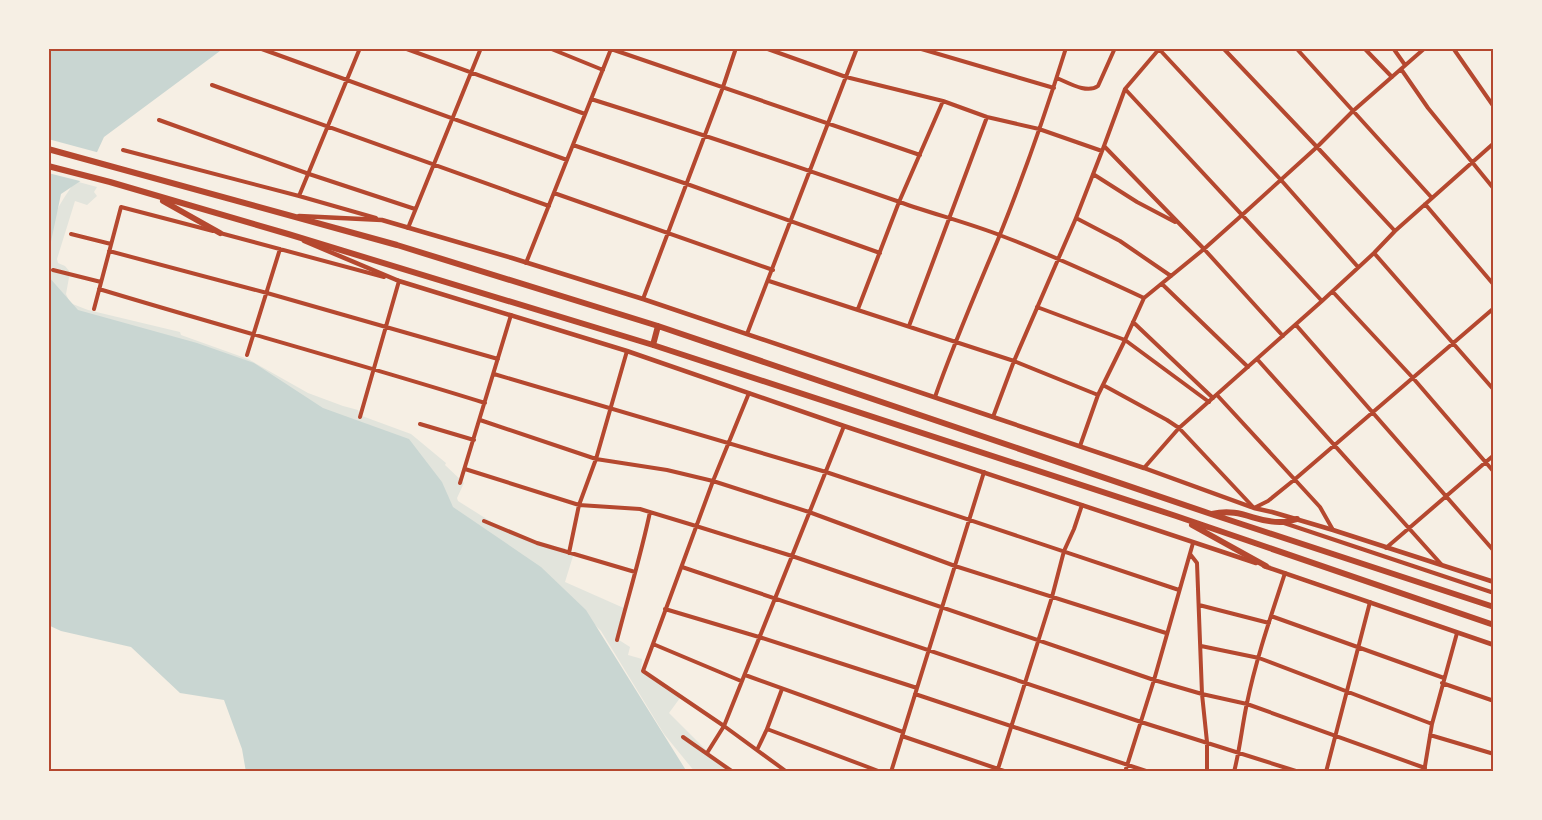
<svg xmlns="http://www.w3.org/2000/svg" width="1542" height="820" viewBox="0 0 1542 820" font-family="Roboto,sans-serif">
	<style>
		.green { fill: #e2e4dc }
		.water { fill: #c9d6d2 }
		.pier { fill: #f6efe4 }
		.lines { fill: none; stroke-linecap: round; stroke-linejoin: round }
		.minor { stroke: #b5482f; stroke-width: 4 }
		.tertiary { stroke: #b5482f; stroke-width: 4.5 }
		.trunk { stroke: #b5482f; stroke-width: 6 }
		.neatline { fill: none; stroke: #b5482f; stroke-width: 2 }
	</style>
	<rect width="100%" height="100%" fill="#f6efe4"/>
	<path class="green" d="M 75,181 L 97,187 L 94,192 L 97,196 L 87,205 L 75,201 L 57,259 L 58,263 L 65,266 L 70,272 L 66,294 L 70,303 L 88,310 L 180,332 L 181,335 L 248,359 L 308,393 L 343,406 L 358,410 L 359,413 L 362,416 L 411,434 L 446,463 L 445,465 L 464,483 L 457,498 L 458,501 L 509,533 L 539,545 L 565,548 L 566,553 L 573,556 L 565,582 L 626,609 L 619,640 L 630,647 L 628,655 L 642,659 L 641,671 L 680,698 L 669,713 L 728,772 L 695,772 L 664,734 L 601,631 L 584,614 L 87,323 L 48,280 C 48,261 47,241 52,223 C 56,208 67,194 75,181 Z"/>
	<path class="water" d="M 48,48 L 224,48 L 104,137 L 85,178 L 61,194 L 48,256 Z
		M 48,276 L 78,310 L 197,343 L 254,363 L 323,408 L 409,439 L 442,482 L 453,507 L 541,567 L 586,610 L 687,772 L 246,772 L 242,749 L 224,700 L 180,693 L 131,647 L 61,631 L 48,625 Z"/>
	<path class="pier" d="M 48,139 L 100,153 L 88,179 L 84,182 L 48,173 Z"/>
	<g class="lines">
		<path class="minor" d="M 259,48 L 567,160
			M 404,48 L 585,114
			M 549,48 L 603,70
			M 765,48 L 846,77 L 943,101 L 987,117 L 1039,129 L 1102,151
			M 918,48 L 1054,88
			M 1223,48 L 1317,147 L 1395,231
			M 1296,48 L 1432,198
			M 1364,48 L 1392,77
			M 1393,48 L 1405,65
			M 1453,48 L 1494,107
			M 611,49 L 920,155
			M 1159,49 L 1281,180 L 1358,267
			M 1401,69 L 1428,108 L 1494,189
			M 1057,78 C 1069,83 1087,94 1098,86 L 1115,48
			M 212,85 L 549,206
			M 1125,89 L 1322,301
			M 591,99 C 693,131 793,165 894,200 C 929,213 966,222 1002,236 C 1050,254 1097,276 1144,298
			M 159,120 L 309,174 L 415,209
			M 573,145 L 687,184 L 880,253
			M 1104,146 L 1204,249 L 1283,336
			M 123,150 L 299,196 L 376,218
			M 1093,174 L 1137,202 L 1175,222
			M 554,193 L 773,270
			M 299,196 L 360,48
			M 1425,204 L 1494,285
			M 1076,218 L 1120,241 L 1171,276
			M 408,228 L 481,48
			M 220,233 L 384,277
			M 71,234 L 111,244
			M 109,251 L 267,293 L 498,359
			M 1374,253 L 1494,390
			M 526,263 L 611,49
			M 53,270 L 101,282
			M 769,281 L 1014,361 L 1098,395
			M 1162,284 L 1248,367
			M 99,289 C 228,328 357,363 485,403
			M 1333,292 L 1413,378 L 1494,472
			M 643,299 L 723,87 L 736,48
			M 1037,307 L 1125,340 L 1209,402
			M 94,309 L 121,207 L 213,231
			M 858,309 L 899,202 L 943,101
			M 1133,322 L 1213,398
			M 1296,325 L 1494,551
			M 909,326 L 987,117
			M 747,334 L 857,48
			M 247,355 L 280,249
			M 1257,359 L 1441,564
			M 494,374 L 826,472 L 1179,590
			M 1103,385 L 1167,420 L 1179,428 L 1254,508 L 1268,501 L 1294,480 L 1494,308
			M 749,393 L 713,481 L 643,671 L 724,726 L 787,772
			M 1217,395 L 1320,507 L 1333,530
			M 935,397 C 954,343 977,290 999,237 C 1024,175 1046,112 1066,48
			M 360,417 L 399,281 L 397,280
			M 993,417 L 1014,361 L 1076,218 L 1104,146 L 1125,89 L 1160,48
			M 480,420 L 596,459 L 667,470 L 713,481 L 809,512 L 955,566 L 1166,633
			M 420,424 L 474,440
			M 1080,446 L 1098,395 L 1125,340 L 1144,298 L 1204,249 L 1241,216 L 1317,147 L 1353,111 L 1425,48
			M 1144,468 L 1179,428 L 1322,301 L 1374,253 L 1395,231 L 1494,143
			M 465,469 L 579,505 L 640,509 L 696,526 L 792,556 L 1154,680 L 1202,694 L 1247,704 L 1425,768
			M 460,483 L 511,315
			M 484,521 L 537,543 L 635,572
			M 1284,523 L 1494,593
			M 1386,548 L 1494,455
			M 569,553 L 579,505 L 596,459 L 627,351
			M 1190,554 L 1197,563 L 1202,694 L 1207,742 L 1207,772
			M 682,567 L 1141,722 L 1299,772
			M 1199,605 L 1269,623
			M 665,609 L 759,637 L 917,688
			M 1271,616 L 1444,678
			M 617,640 C 628,597 641,555 650,512
			M 653,644 L 741,681
			M 1201,646 L 1259,658 L 1432,724
			M 745,675 L 903,732
			M 1442,683 L 1494,701
			M 915,694 L 1149,772
			M 767,729 L 881,772
			M 1430,735 L 1494,754
			M 902,736 L 1007,772
			M 683,737 L 733,772
			M 757,750 L 767,729 L 782,689
			M 707,753 L 724,726 L 844,426
			M 891,772 L 984,472
			M 997,772 L 1052,597 L 1064,551 L 1074,529 L 1082,505
			M 1125,772 L 1154,680 L 1193,543
			M 1234,772 C 1240,749 1242,726 1247,703 C 1256,659 1271,616 1285,573
			M 1326,772 L 1370,602
			M 1424,772 L 1432,724 L 1457,633"/>
		<path class="tertiary" d="M 299,216 L 382,220 L 512,258 L 643,299 L 993,417 L 1144,468 L 1254,508 L 1272,512 L 1333,530 L 1494,582
			M 304,241 L 399,281 L 627,351 L 844,426 L 1256,563
			M 1264,566 L 1494,645"/>
		<path class="trunk" d="M 48,149 L 397,245 L 658,326 L 1211,514 L 1494,607
			M 48,166 L 110,182 L 288,234 L 653,345 L 1176,516 L 1494,625
			M 163,201 L 220,233
			M 653,345 L 658,326
			M 1212,514 C 1242,507 1257,524 1283,522 C 1287,522 1292,520 1297,519
			M 1192,525 L 1266,566"/>
	</g>
	<rect width="1542" height="820" fill="none" stroke="#f6efe4" stroke-width="99"/>
	<rect x="50" y="50" width="1442" height="720" class="neatline"/>
</svg>
